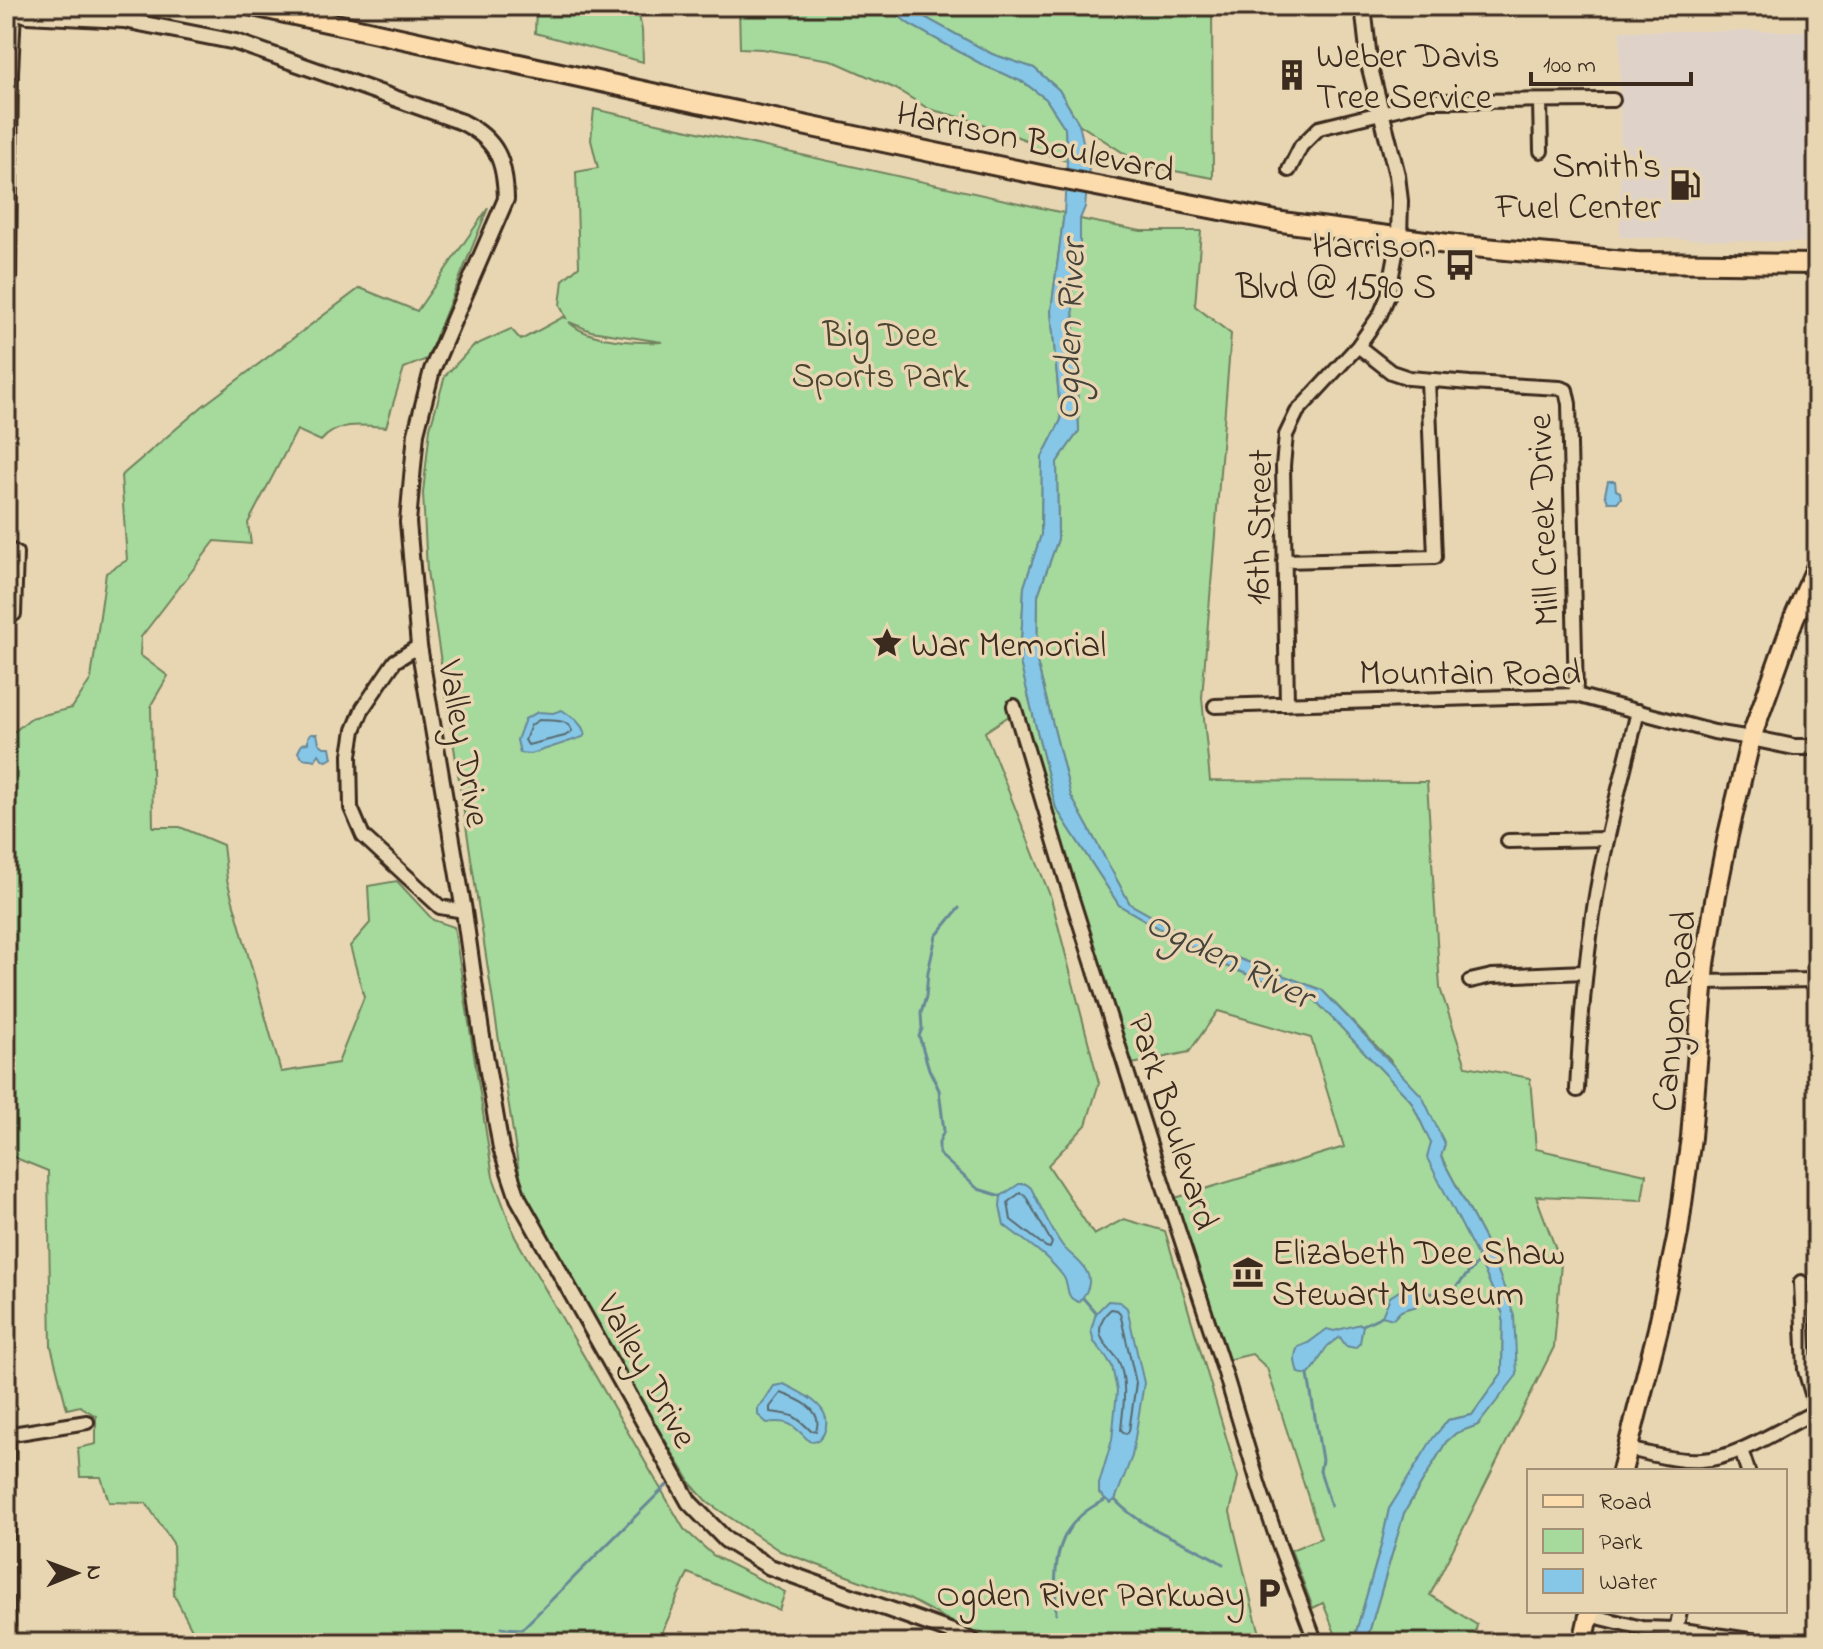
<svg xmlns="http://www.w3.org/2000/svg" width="1823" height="1649" viewBox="0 0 1823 1649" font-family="'Indie Flower',sans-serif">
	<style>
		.built { fill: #dfd2c9 }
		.green { fill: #a5da9c; stroke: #70825d; stroke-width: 2; fill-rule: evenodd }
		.water { fill: #86c7e7; stroke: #688897; stroke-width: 2 }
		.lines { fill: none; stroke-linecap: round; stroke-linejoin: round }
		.shore { stroke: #59696e; stroke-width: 2 }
		.stream { stroke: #688897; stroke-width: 3 }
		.minor-casing { stroke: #3b2a1e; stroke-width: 18 }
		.tertiary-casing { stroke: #3b2a1e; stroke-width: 20 }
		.primary-casing { stroke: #3b2a1e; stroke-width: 24 }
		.minor { stroke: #e8d6b3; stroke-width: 12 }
		.tertiary { stroke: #e8d6b3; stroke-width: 14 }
		.primary { stroke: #fcdcac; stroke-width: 18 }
		.labels { text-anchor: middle; stroke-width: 7; stroke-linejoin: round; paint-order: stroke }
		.poi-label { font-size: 36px; fill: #3b2a1e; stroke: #e8d6b3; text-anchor: start }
		.street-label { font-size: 36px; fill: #3b2a1e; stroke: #e8d6b3 }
		.park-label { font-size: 36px; fill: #4b4431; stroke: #e8d6b3 }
		.water-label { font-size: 38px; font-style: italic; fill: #46423c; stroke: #e8d6b3 }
	</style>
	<rect width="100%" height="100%" fill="#e8d6b3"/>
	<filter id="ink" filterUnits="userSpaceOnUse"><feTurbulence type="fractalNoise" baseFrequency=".0125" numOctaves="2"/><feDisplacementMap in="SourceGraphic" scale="16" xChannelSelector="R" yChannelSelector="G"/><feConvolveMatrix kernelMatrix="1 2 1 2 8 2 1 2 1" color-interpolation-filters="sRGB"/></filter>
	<g filter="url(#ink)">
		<path class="built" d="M 1620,31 L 1817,31 L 1817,243 L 1620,237 Z"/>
		<path class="green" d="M 536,6 L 637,6 L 642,30 L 643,62 L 535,33 Z
			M 739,6 L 886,6 L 909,24 L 985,66 L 1023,82 L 1046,99 L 1065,128 L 1067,161 L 1042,153 L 1026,140 L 1004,132 L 974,121 L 929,109 L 896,89 L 831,60 L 762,49 L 740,48 Z
			M 908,6 L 1212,6 L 1213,178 L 1142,165 L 1079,124 L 1059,90 L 1034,68 L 992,54 L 917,13 Z
			M 594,109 L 1064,213 L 1051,311 L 1061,420 L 1042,457 L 1041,535 L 1024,587 L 1020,662 L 1056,808 L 1119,905 L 1223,965 L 1315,1000 L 1411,1101 L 1431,1143 L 1503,1314 L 1502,1373 L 1472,1415 L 1448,1420 L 1389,1509 L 1381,1546 L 1354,1639 L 1354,1643 L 1339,1643 L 1323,1603 L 1313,1608 L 1291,1550 L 1321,1538 L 1267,1368 L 1252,1354 L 1223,1361 L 1172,1199 L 1344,1147 L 1311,1038 L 1218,1011 L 1189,1052 L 1132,1064 L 1018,710 L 985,732 L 1051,898 L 1099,1083 L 1086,1125 L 1048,1165 L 1094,1235 L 1124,1219 L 1165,1231 L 1238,1477 L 1230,1512 L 1254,1613 L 1263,1643 L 991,1643 L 909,1599 L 780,1551 L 707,1502 L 692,1485 L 562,1269 L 522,1191 L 427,571 L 423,493 L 430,428 L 445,376 L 473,346 L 511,329 L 521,340 L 563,317 L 566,318 L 560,305 L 563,280 L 579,266 L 576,172 L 598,168 L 591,140 ZM 569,322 L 591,331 L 662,342 C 635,343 588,341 569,322 Z
			M 488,208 L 427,359 L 404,368 L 386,427 C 363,425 338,421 321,441 L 297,430 L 248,523 L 251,544 L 215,541 L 141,637 L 140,655 L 168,676 L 151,705 L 153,827 L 180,827 L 223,845 L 227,880 L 281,1072 L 338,1063 L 364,997 L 350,946 L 370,923 L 368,886 L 397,881 L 433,920 L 454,927 L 493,1177 L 515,1237 L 684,1529 L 714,1556 L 785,1592 L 779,1610 L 688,1573 L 661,1635 L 681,1643 L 199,1643 L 174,1595 L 173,1543 L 146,1503 L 109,1502 L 101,1477 L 80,1477 L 78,1448 L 96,1444 L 96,1416 L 80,1406 L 67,1409 L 51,1346 L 48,1171 L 6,1154 L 6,748 L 10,735 L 31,718 L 72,708 L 91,679 L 106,573 L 127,560 L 121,476 L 204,405 L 360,288 L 417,311 Z
			M 1080,219 L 1141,231 L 1201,231 L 1195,306 L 1231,334 L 1202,698 L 1210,781 L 1427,782 L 1440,988 L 1466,1066 L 1530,1078 L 1536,1149 L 1646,1174 L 1642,1200 L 1536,1196 L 1561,1263 L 1554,1347 L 1430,1595 L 1477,1625 L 1473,1643 L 1368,1643 L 1368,1636 L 1404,1513 L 1446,1442 L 1456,1433 L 1478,1425 L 1516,1375 L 1490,1249 L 1390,1060 L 1322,990 L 1205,946 L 1130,904 L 1071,796 L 1037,662 L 1038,595 L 1058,539 L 1057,462 L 1079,431 L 1072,288 L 1080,252 Z"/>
		<path class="water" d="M 886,6 L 908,6 L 917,13 L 992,54 L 1034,68 L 1059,90 L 1079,124 L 1089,167 L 1085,207 L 1080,219 L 1080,252 L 1072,288 L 1079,431 L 1057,462 L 1058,539 L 1038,595 L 1037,662 L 1071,796 L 1130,904 L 1205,946 L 1322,990 L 1422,1096 L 1445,1144 L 1441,1157 L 1490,1249 L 1514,1315 L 1517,1375 L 1478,1425 L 1456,1433 L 1446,1442 L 1404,1513 L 1368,1636 L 1368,1643 L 1355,1643 L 1354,1639 L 1381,1546 L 1389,1509 L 1433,1438 L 1448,1420 L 1472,1415 L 1502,1373 L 1503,1314 L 1480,1261 L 1427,1158 L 1431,1143 L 1411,1101 L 1315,1000 L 1223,965 L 1119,905 L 1056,808 L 1020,662 L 1024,587 L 1041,535 L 1042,457 L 1061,420 L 1051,311 L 1064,213 L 1067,161 L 1065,128 L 1046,99 L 1023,82 L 985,66 L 909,24 Z
			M 1608,481 L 1615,481 L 1616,490 L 1620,492 L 1621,498 L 1618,502 L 1608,502 L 1605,494 Z
			M 562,710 L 576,720 L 582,727 L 585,734 L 583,737 L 531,754 L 520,753 L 517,740 L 525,719 L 538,712 L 553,713 Z
			M 311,734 L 317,734 L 319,743 L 324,747 L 330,747 L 332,758 L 327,761 L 323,760 L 319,754 L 315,760 C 307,758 302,761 298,752 L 302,744 L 308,743 L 308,737 Z
			M 1019,1184 L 1026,1184 L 1031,1188 C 1041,1207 1050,1228 1062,1245 C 1070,1256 1088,1265 1089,1280 C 1090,1288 1084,1297 1078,1302 C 1063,1296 1071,1287 1063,1276 C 1048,1255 1024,1241 1004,1225 L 1000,1206 L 1001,1196 Z
			M 1404,1288 L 1418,1289 L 1423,1295 C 1420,1311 1412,1305 1401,1311 C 1398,1313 1396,1317 1393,1319 L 1382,1316 L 1390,1297 Z
			M 1108,1301 L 1120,1302 L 1127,1308 L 1144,1383 L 1132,1456 L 1115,1500 L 1110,1503 L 1099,1493 L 1099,1484 L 1112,1440 L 1117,1391 L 1112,1366 L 1105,1355 L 1094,1342 L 1091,1330 L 1096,1313 Z
			M 1360,1324 L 1363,1325 L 1360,1343 L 1355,1348 L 1346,1346 L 1340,1337 C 1335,1340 1327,1345 1324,1351 C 1318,1360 1317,1367 1308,1375 L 1298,1373 C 1295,1363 1293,1356 1298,1347 L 1308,1343 L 1327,1329 L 1334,1331 Z
			M 784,1384 C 801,1393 836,1407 824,1433 C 821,1440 817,1441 809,1441 C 794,1426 790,1419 767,1423 L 758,1415 L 758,1407 L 764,1401 L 774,1386 Z"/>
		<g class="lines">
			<path class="shore" d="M 539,720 C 551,721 568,718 572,731 L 565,736 L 528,745 L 525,740 L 531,725 Z
				M 1020,1193 L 1025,1195 L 1052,1243 L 1050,1248 L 1046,1247 L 1011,1220 L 1008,1202 Z
				M 1111,1309 L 1117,1310 L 1120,1313 L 1136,1383 L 1129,1431 L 1126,1434 L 1121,1430 C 1123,1408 1128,1384 1119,1362 C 1114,1351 1099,1342 1100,1330 C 1100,1321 1105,1314 1111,1309 Z
				M 781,1393 C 798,1399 824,1409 816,1431 L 811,1431 C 794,1414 793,1415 770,1412 L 770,1407 Z"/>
			<path class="stream" d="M 959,908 L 936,936 L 928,972 L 926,997 L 921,1013 L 922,1029 L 919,1036 L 929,1069 L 939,1090 L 944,1131 L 939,1142 L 939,1154 L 978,1189 L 1001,1196
				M 1457,1286 L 1481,1259
				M 1423,1295 L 1446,1290
				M 1083,1298 L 1096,1313
				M 1363,1325 L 1382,1316
				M 1308,1375 L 1322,1460 L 1320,1471 L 1331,1506
				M 1115,1500 C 1147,1533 1186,1540 1223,1564
				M 1056,1614 C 1054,1564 1053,1524 1105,1500
				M 502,1628 L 522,1629 L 667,1485
				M 494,1643 L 496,1637"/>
			<defs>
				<path id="minor" d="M 1540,101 L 1541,151
					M 1289,170 L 1301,146 L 1319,128 L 1430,101 L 1613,100
					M 6,282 L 9,279 L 11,72 L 14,10
					M 1358,346 L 1391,372 L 1409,378 L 1470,383 L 1560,388 L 1566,390 L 1569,404 L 1576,695
					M 6,548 L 16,553 L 14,614
					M 1284,561 L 1435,557 L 1428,380
					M 419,646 L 395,661 L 363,708 L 354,730 L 350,755 L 351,808 L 363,836 L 440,907 L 464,911
					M 1287,704 L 1283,466 L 1286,435 L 1297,412 L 1358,346 L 1380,315 L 1388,296 L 1399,238
					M 1014,706 L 1067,883 L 1148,1138 L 1225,1373 L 1259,1486 L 1279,1545 L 1316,1643
					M 1215,706 L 1576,695 L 1714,732 L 1751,738
					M 1508,841 L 1607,839
					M 1470,981 L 1492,976 L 1585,972
					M 1703,982 L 1817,980
					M 1577,1090 C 1580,1027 1585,964 1595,902 C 1605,838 1623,775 1638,711
					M 1801,1282 L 1805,1370 L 1817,1411
					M 6,1435 L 87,1422
					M 8,1435 L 8,1643
					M 1628,1449 C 1652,1454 1677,1462 1702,1460 C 1736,1459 1785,1426 1817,1411
					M 1741,1450 L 1748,1471
					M 1589,1615 L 1642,1628 L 1676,1629 L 1756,1641 L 1756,1643
					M 1676,1629 L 1680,1611"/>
				<path id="tertiary" d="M 11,6 L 14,10 L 27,15 L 124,20 L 236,42 L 462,122 C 497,140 505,160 506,199 L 432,370 L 416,433 L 408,522 L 419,646 L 464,911 L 481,1031 L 501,1148 L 518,1198 L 689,1502 L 726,1540 L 770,1567 L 958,1634 L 975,1643
					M 1363,6 L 1370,68 L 1397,175 L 1400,201 L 1399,238
					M 1751,738 L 1794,747 L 1817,747"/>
				<path id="primary" d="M 253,6 L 698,103 L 1045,176 L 1282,222 L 1463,246 L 1636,262 L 1817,264
					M 1622,1471 L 1658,1329 L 1678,1233 L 1691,1137 L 1705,964 L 1716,895 L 1728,835 L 1751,738 L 1794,618 L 1817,566
					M 1583,1643 L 1590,1611"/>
			</defs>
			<use href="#minor" class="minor-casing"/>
			<use href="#tertiary" class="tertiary-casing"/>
			<use href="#primary" class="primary-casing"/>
			<use href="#minor" class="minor"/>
			<use href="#tertiary" class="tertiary"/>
			<use href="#primary" class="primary"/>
		</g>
	</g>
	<defs>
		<symbol id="building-bare" viewBox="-9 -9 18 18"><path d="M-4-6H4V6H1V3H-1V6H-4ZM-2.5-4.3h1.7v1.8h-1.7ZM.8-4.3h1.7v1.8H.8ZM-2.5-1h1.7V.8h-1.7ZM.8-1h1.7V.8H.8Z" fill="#3b2a1e" stroke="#e8d6b3" stroke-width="2.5" paint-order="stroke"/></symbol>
		<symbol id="fuel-bare" viewBox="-9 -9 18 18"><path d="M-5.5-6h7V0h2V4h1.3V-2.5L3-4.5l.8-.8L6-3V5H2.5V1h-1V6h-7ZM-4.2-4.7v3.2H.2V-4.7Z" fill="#3b2a1e" stroke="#e8d6b3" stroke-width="2.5" paint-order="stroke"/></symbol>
		<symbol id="bus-bare" viewBox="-9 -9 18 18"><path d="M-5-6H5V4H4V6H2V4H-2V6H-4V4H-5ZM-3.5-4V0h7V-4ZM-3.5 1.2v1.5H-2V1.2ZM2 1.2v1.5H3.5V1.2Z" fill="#3b2a1e" stroke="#e8d6b3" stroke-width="2.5" paint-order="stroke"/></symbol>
		<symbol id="sight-bare" viewBox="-9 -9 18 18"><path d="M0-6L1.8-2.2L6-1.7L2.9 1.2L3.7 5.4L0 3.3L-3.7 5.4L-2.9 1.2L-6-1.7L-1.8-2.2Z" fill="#3b2a1e" stroke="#e8d6b3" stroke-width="2.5" paint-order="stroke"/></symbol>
		<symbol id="museum-bare" viewBox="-9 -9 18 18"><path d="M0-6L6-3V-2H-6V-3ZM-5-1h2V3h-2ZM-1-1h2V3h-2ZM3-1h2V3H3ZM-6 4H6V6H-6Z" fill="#3b2a1e" stroke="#e8d6b3" stroke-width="2.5" paint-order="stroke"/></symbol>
		<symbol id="parking-bare" viewBox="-9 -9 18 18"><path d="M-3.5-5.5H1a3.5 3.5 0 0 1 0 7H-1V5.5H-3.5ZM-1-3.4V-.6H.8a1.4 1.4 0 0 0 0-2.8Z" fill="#3b2a1e" stroke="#e8d6b3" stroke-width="2.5" paint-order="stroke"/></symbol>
	</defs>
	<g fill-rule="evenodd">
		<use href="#building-bare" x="1270" y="53" width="44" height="44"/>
		<use href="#fuel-bare" x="1663" y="163" width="44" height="44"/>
		<use href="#bus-bare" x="1438" y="243" width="44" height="44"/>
		<use href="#sight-bare" x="865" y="621" width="44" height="44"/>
		<use href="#museum-bare" x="1226" y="1250" width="44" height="44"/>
		<use href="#parking-bare" x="1247" y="1571" width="44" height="44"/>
	</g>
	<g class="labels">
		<g class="poi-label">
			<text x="1316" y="67">Weber Davis<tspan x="1316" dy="41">Tree Service</tspan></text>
			<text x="1661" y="177" text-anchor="end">Smith's<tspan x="1661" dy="41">Fuel Center</tspan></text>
			<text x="1436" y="257" text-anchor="end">Harrison<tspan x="1436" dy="41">Blvd @ 1590 S</tspan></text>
			<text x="911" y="656">War Memorial</text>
			<text x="1272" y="1264">Elizabeth Dee Shaw<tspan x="1272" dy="41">Stewart Museum</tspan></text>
			<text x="1245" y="1606" text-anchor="end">Ogden River Parkway</text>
		</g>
		<g class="street-label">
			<text transform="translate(1036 140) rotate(12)" y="13">Harrison Boulevard</text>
			<text transform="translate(1541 520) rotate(-92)" y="13">Mill Creek Drive</text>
			<text transform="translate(1257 527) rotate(-89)" y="13">16th Street</text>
			<text x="1470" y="684">Mountain Road</text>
			<text transform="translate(466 743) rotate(80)" y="13">Valley Drive</text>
			<text transform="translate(1672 1011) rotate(-84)" y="13">Canyon Road</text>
			<text transform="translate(1175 1121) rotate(72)" y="13">Park Boulevard</text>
			<text transform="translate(649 1370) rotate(61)" y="13">Valley Drive</text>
		</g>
		<g class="park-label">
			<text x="880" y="346">Big Dee<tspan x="880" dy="41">Sports Park</tspan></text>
		</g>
		<g class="water-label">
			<text transform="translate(1068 330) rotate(-88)" y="13">Ogden River</text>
			<text transform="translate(1230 958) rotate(26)" y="13">Ogden River</text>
		</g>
	</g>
	<rect width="1823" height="1649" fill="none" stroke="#e8d6b3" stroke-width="32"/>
	<rect x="16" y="16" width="1791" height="1617" fill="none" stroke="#3b2a1e" stroke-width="3" filter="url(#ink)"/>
	<rect x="1527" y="1469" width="260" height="144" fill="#e8d6b3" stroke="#a39177" stroke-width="2"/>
	<rect x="1543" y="1495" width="40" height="12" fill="#fcdcac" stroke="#a39177" stroke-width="2"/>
	<text x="1599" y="1509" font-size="24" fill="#3b2a1e">Road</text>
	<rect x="1543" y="1529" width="40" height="24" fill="#a5da9c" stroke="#a39177" stroke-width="2"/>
	<text x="1599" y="1549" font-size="24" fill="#3b2a1e">Park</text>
	<rect x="1543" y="1569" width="40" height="24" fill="#86c7e7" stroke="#a39177" stroke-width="2"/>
	<text x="1599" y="1589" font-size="24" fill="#3b2a1e">Water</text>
	<g transform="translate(76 1573) rotate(89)" stroke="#e8d6b3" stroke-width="6" paint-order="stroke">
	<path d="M0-6L14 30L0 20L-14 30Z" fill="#3b2a1e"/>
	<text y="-12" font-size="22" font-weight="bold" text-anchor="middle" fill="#3b2a1e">N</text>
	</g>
	<path d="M1531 72v12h160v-12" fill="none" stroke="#3b2a1e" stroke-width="4"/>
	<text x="1543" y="72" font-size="24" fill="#3b2a1e" stroke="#e8d6b3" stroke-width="6" paint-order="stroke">100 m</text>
</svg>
